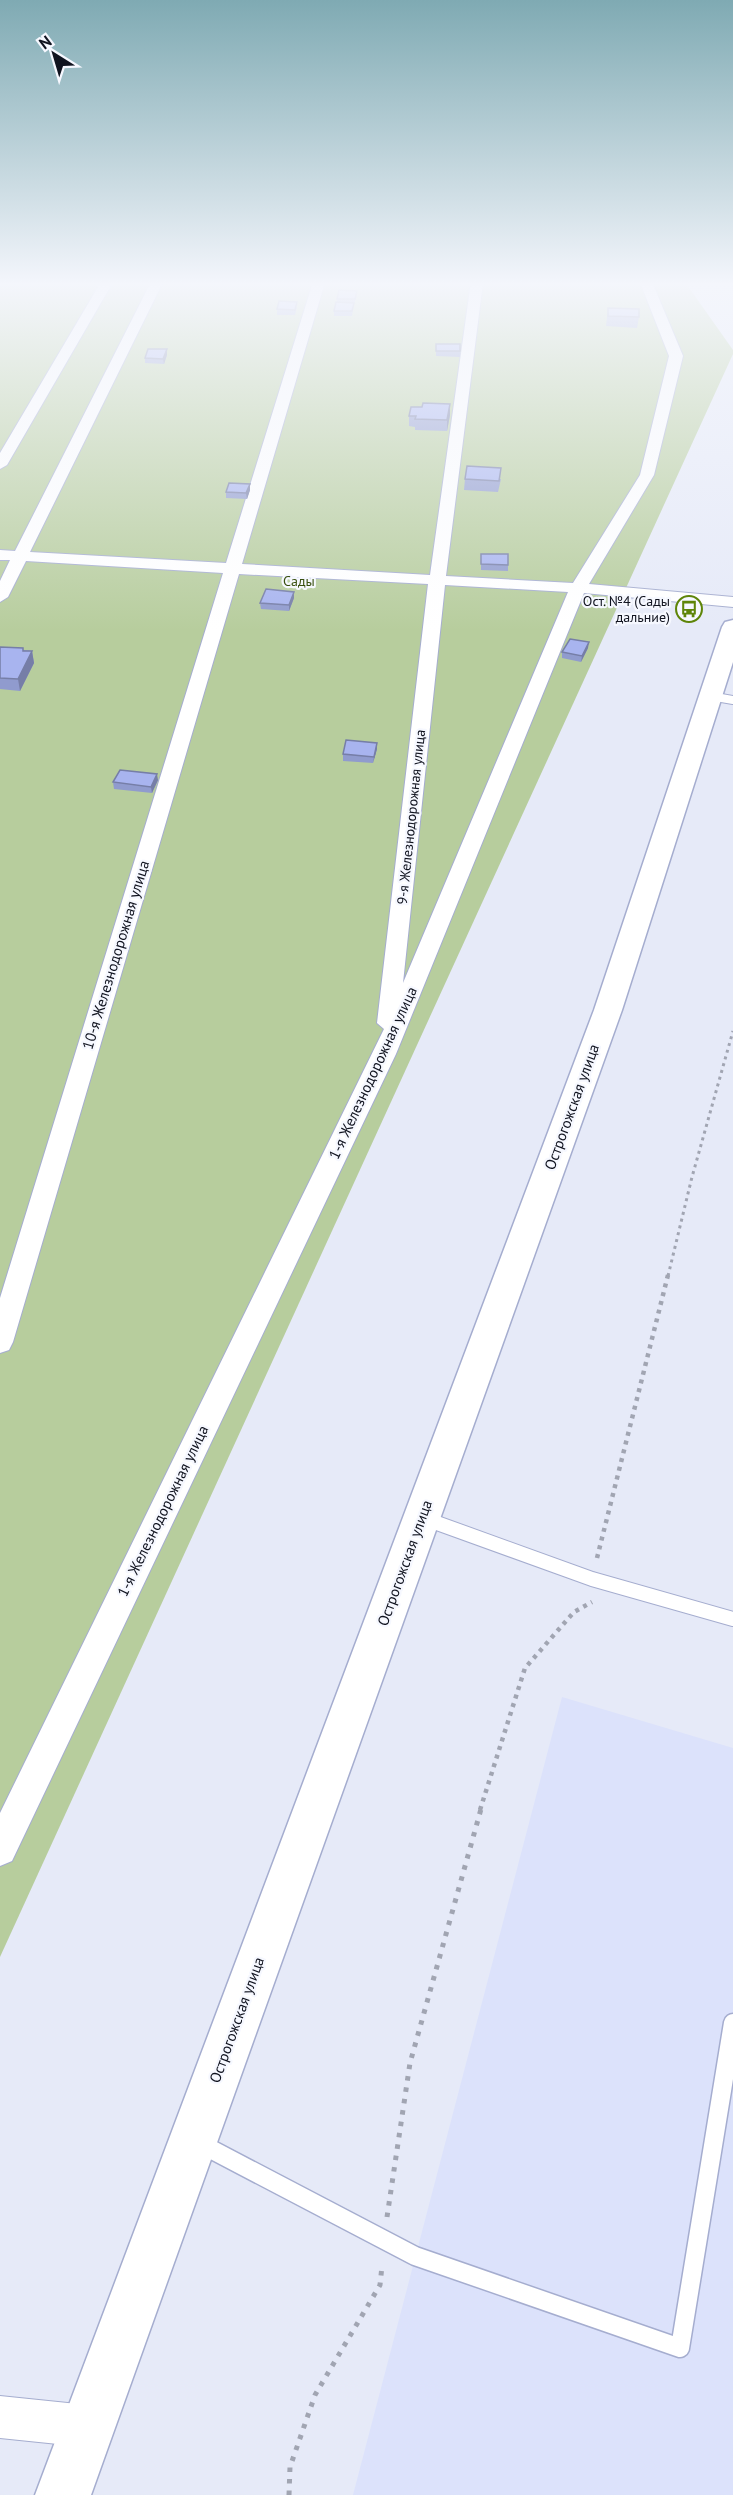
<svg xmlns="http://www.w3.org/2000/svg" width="733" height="2495" viewBox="0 0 733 2495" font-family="'PT Sans',sans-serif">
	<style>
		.built { fill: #dce2fb }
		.green { fill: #b7cd9d }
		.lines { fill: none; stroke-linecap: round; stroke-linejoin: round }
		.lane-far2-casing { stroke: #a5adcf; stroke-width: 10 }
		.lane-far1-casing { stroke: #a5adcf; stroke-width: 16 }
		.lane-casing { stroke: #a5adcf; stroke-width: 21 }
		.street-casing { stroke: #a5adcf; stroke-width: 2 }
		.secondary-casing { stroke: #a5adcf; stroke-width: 3 }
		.path-far2 { stroke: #a1a5b2; stroke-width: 3; stroke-dasharray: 3 4; stroke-linecap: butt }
		.path-far1 { stroke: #a1a5b2; stroke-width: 4.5; stroke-dasharray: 4 5; stroke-linecap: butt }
		.path { stroke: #a1a5b2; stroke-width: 5; stroke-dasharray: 4.5 7; stroke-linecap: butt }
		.lane-far2 { stroke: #fff; stroke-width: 8 }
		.lane-far1 { stroke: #fff; stroke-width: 14 }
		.lane { stroke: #fff; stroke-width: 18 }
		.street { fill: #fff; fill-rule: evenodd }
		.secondary { fill: #fff; fill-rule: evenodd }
		.wall { fill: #909bce }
		.shaded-wall { fill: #767ea7 }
		.building { fill: #a8b4ef; stroke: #767ea7; stroke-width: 1.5 }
		.labels { text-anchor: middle; stroke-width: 4.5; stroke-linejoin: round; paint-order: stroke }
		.far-park-label { font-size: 14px; fill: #384f0f; stroke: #f6f8ff }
		.far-poi-label { font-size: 14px; fill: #10131f; stroke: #f6f8ff; text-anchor: end }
		.far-street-label { font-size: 14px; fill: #10131f; stroke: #f6f8ff }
		.street-label { font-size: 15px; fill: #10131f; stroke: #f6f8ff }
	</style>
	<rect width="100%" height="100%" fill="#e6eaf8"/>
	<path class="built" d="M 562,1697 L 733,1748 L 733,2495 L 353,2495 Z"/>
	<path class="green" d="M 0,282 L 685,282 L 733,350 L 733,354 L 0,1957 Z"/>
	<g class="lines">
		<defs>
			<path id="lane-far2" d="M 710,696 L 733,700"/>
			<path id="lane-far1" d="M 423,1518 L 592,1579 L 733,1619"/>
			<path id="lane" d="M 201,2144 L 415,2256 L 680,2348 L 733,2023"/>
			<path id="street" d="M 101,282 L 113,282 L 7,465 L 0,469 L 0,453 Z
				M 151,282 L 163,282 L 30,552 L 226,563 L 313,282 L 325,282 L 242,564 L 430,575 L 471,282 L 483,282 L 446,576 L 573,583 L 640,475 L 669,356 L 640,282 L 652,282 L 683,356 L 654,475 L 589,584 L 733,597 L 733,607 L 584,593 L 396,1054 L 12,1861 L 0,1866 L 0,1813 L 384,1029 L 377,1023 L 428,584 L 239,574 L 13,1342 L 9,1350 L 0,1353 L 0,1298 L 223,573 L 26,561 L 8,597 L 0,602 L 0,581 L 10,560 L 0,560 L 0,550 L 15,551 ZM 445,585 L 568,592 L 403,983 Z
				M 0,2396 L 87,2405 L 102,2411 L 108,2426 L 102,2441 L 87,2447 L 0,2438 Z"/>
			<path id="secondary" d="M 733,620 L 733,662 L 622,1010 L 91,2495 L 35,2495 L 594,1010 L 722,627 L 725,622 Z"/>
		</defs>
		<use href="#lane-far2" class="lane-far2-casing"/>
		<use href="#lane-far1" class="lane-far1-casing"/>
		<use href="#lane" class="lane-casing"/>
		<use href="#street" class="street-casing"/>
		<use href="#secondary" class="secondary-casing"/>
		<path class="path-far2" d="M 668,1276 L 692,1177 L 733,1031"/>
		<path class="path-far1" d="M 597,1558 L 668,1275
			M 480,1810 L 525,1668 L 574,1612 L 592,1602"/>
		<path class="path" d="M 387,2217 L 410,2063 L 481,1809
			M 289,2495 L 290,2467 L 315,2395 L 380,2285 L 382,2266"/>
		<use href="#lane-far2" class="lane-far2"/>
		<use href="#lane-far1" class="lane-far1"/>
		<use href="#lane" class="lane"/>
		<use href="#street" class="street"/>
		<use href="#secondary" class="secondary"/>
	</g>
	<path class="wall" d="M 296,282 L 315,282 L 315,283 Z
		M 357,296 L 354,304 L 352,316 L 334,316 L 334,311 L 337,302 L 337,299 Z
		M 297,307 L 295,315 L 277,315 L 277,309 Z
		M 608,308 L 639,317 L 637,328 L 606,326 Z
		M 436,344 L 460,344 L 460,357 L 436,356 Z
		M 167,355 L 164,364 L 145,363 L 145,358 Z
		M 450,404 L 450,415 L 447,431 L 415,430 L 415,427 L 409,426 L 409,416 L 422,407 Z
		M 465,479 L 501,479 L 498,492 L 464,490 Z
		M 250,490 L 247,499 L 226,498 L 226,492 Z
		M 481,554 L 508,565 L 508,571 L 481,570 Z
		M 294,598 L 289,611 L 261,609 L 260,603 Z
		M 0,647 L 32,651 L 34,663 L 20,691 L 0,689 Z
		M 588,648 L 581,662 L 562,658 L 562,652 Z
		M 377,743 L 377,749 L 373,763 L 343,761 L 343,754 Z
		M 158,780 L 152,793 L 114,789 L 113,782 Z"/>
	<path class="shaded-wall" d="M 167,349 L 167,355 L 164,364 L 163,359 Z
		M 450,404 L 450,415 L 447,431 L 447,420 Z
		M 250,484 L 250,490 L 247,499 L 246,493 Z
		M 294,592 L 294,598 L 289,611 L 289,605 Z
		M 589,642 L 588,648 L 581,662 L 582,656 Z
		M 32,651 L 34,663 L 20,691 L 18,679 Z
		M 377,743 L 377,749 L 373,763 L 374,757 Z
		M 157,774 L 158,780 L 152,793 L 151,787 Z"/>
	<path class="building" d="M 339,290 L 357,291 L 355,299 L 337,299 Z
		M 279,301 L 297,302 L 295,310 L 277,309 Z
		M 336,302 L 354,303 L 352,311 L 334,311 Z
		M 608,308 L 639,309 L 639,317 L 608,316 Z
		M 436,344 L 460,344 L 460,351 L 436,351 Z
		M 148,349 L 167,349 L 163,359 L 145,358 Z
		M 423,403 L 450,404 L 447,420 L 415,419 L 416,416 L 409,416 L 411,407 L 422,407 Z
		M 467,466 L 501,468 L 499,481 L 465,479 Z
		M 229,483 L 250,484 L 246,493 L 226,492 Z
		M 481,554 L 508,554 L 508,565 L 481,564 Z
		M 266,589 L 294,592 L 289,605 L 260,603 Z
		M 570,639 L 589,642 L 582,656 L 562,652 Z
		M 0,647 L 23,648 L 23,651 L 32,651 L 18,679 L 0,678 Z
		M 346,740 L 377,743 L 374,757 L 343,754 Z
		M 120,770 L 157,774 L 151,787 L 113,782 Z"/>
	<linearGradient id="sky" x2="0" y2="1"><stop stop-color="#7faab3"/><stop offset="0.45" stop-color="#f4f6fc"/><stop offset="1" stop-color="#f4f6fc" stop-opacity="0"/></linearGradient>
	<rect width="733" height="631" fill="url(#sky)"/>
	<defs>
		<symbol id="bus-ring" viewBox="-11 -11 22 22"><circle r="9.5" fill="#f6f8ff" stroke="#5e8509" stroke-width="1.5"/><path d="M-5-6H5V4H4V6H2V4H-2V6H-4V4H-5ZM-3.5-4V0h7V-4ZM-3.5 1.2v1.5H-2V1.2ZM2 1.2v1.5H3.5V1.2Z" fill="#5e8509"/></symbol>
	</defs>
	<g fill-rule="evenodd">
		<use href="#bus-ring" x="674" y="594" width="30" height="30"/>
	</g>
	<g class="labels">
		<g class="far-park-label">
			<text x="299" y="586">Сады</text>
		</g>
		<g class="far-poi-label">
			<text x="670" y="606">Ост. №4 (Сады<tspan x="670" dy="16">дальние)</tspan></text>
		</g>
		<g class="far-street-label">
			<text transform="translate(411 817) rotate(-84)" y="5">9-я Железнодорожная улица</text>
		</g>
		<g class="street-label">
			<text transform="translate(116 955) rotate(-73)" y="5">10-я Железнодорожная улица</text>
			<text transform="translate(373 1073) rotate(-65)" y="5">1-я Железнодорожная улица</text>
			<text transform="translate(572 1107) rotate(-70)" y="5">Острогожская улица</text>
			<text transform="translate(163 1511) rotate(-64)" y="5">1-я Железнодорожная улица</text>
			<text transform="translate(405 1563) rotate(-70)" y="5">Острогожская улица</text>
			<text transform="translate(237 2020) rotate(-70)" y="5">Острогожская улица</text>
		</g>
	</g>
	<g transform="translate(54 54) rotate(323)" stroke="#f6f8ff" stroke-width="4.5" paint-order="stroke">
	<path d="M0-4.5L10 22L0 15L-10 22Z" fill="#10131f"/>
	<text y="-9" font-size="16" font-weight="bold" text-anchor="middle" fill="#10131f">N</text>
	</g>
</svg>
